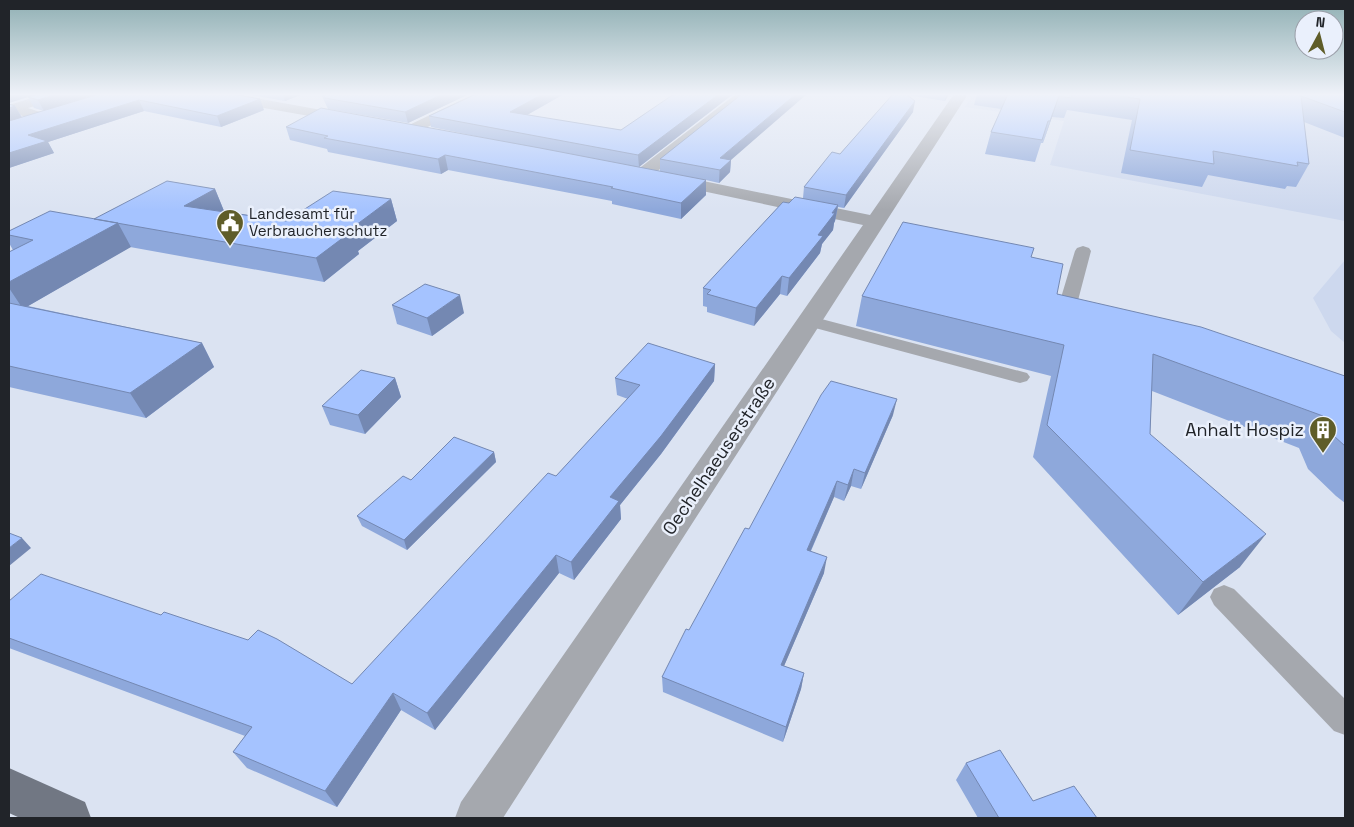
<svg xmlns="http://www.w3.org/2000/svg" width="1354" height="827" viewBox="0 0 1354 827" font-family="'Space Grotesk',sans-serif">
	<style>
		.built { fill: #cdd8ee }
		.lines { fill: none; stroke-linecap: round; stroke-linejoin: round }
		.service { fill: #a5a8ae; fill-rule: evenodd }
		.minor { fill: #a5a8ae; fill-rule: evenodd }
		.primary { fill: #717783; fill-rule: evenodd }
		.wall { fill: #8ea8db }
		.shaded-wall { fill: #7488b2 }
		.building { fill: #a5c3ff; stroke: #7488b2 }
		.labels { text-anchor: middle; stroke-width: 5; stroke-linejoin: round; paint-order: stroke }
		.far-poi-label { font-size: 15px; fill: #212429; stroke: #eaf0fc; text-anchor: start }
		.poi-label { font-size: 18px; fill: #212429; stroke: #eaf0fc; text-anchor: end }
		.street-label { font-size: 18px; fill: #212429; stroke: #eaf0fc }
	</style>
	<rect width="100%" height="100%" fill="#dbe3f2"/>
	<path class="built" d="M 973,94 L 1345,94 L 1345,221 L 1050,165 L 1064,121 L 965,107 Z
		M 1345,260 L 1345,343 L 1331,331 L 1313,298 Z"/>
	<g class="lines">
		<path class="service" d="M 1083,246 L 1089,248 L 1091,251 L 1076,308 L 1084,310 L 1087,314 L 1084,318 L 1078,319 L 1060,315 L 1057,311 L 1075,251 L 1077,248 Z
			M 810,316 L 1027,373 L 1030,377 L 1027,381 L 1020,383 L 804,325 L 801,321 L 804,317 Z
			M 1224,585 L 1234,589 L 1345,699 L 1345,735 L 1334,731 L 1214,605 L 1210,597 L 1214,589 Z"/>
		<path class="minor" d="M 45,94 L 68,94 L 66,97 L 28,108 L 49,115 L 51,118 L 49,121 L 9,133 L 9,123 L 28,118 L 9,111 L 9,105 Z
			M 201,94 L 233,94 L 349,115 L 354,116 L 356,119 L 354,122 L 349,123 L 208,98 Z
			M 474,94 L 493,94 L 491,97 L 417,132 L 407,132 L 404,129 L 407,126 Z
			M 736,94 L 752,94 L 649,178 L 643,179 L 637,178 L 634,174 L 637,170 Z
			M 954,94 L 968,94 L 503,818 L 455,818 L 461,802 L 863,225 L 669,184 L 663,183 L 660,179 L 663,175 L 669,174 L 870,215 Z"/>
		<path class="primary" d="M 9,768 L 85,802 L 91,818 L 20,818 L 9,813 Z"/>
	</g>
	<path class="wall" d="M 38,94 L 65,105 L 99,94 L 264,110 L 221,127 L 144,111 L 48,142 L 54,153 L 9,168 L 9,104 L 15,106 L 22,117 L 44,111 L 34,108 L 28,97 Z
		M 245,94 L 303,94 L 285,101 Z
		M 321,94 L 469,94 L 408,123 L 328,109 Z
		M 476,94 L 564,94 L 527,115 L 621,130 L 733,94 L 639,167 L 660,171 L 660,159 L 731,160 L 730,172 L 719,183 L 706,180 L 706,195 L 681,219 L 612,204 L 612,201 L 448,170 L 441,174 L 328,152 L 327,149 L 290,140 L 286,127 L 495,140 L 431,127 L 429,116 Z
		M 893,94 L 949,94 L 945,101 L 907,95 L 913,112 L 844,208 L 838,207 L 835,221 L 834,223 L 833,230 L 822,244 L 820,253 L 787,296 L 780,294 L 754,326 L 707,312 L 707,307 L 703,306 L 703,288 L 789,203 L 803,198 L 804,187 L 840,154 Z
		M 977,94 L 1345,94 L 1345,138 L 1304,122 L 1309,164 L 1296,187 L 1287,186 L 1285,189 L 1208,175 L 1202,187 L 1121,173 L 1132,120 L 1067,110 L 1064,118 L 1052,117 L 1043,143 L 1041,143 L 1035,162 L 985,154 L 991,132 L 1001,109 L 974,105 Z
		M 215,189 L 224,211 L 223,211 L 286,221 L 391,199 L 397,221 L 358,251 L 359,254 L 324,282 L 130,247 L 28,306 L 202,343 L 214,367 L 146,418 L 9,387 L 9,252 L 13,250 L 9,243 L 9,231 L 94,219 Z
		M 1031,257 L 1057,294 L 1345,376 L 1345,503 L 1336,496 L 1308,469 L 1299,448 L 1152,391 L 1150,434 L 1240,567 L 1178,615 L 1033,457 L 1051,376 L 856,326 L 862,296 Z
		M 392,305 L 464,313 L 432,336 L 397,324 Z
		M 715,364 L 714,381 L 661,454 L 620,505 L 621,519 L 574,580 L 559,573 L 435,730 L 401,710 L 337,807 L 247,768 L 233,752 L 245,736 L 9,648 L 9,601 L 352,684 L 556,476 L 628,399 L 617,395 L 615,378 Z
		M 395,378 L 401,397 L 365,434 L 330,425 L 322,406 Z
		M 893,415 L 861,489 L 851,486 L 844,501 L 834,497 L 811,551 L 824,573 L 784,666 L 804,673 L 801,689 L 783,742 L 663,692 L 662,677 L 749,529 Z
		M 494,452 L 496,462 L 407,550 L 362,526 L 357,516 L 411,480 Z
		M 966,763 L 1033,801 L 1097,818 L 978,818 L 956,780 Z"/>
	<path class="shaded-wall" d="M 9,94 L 38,94 L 9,103 Z
		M 57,94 L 98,94 L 44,111 L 38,100 Z
		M 283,94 L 303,94 L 285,101 Z
		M 443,94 L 469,94 L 408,123 L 405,112 Z
		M 543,94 L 564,94 L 511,124 L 510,112 Z
		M 719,94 L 733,94 L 639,167 L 638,155 Z
		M 796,94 L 807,94 L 731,160 L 730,172 L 719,183 L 720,158 Z
		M 946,94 L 949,94 L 945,101 Z
		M 1059,96 L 1052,117 L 1043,143 L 1050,121 Z
		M 260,99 L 264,110 L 221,127 L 217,116 Z
		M 139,100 L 144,111 L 48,142 L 54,153 L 9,168 L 9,153 L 28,135 Z
		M 915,101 L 913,112 L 844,208 L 846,195 Z
		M 15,106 L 22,118 L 9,121 L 9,108 Z
		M 445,155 L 448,170 L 441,174 L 438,159 Z
		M 706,180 L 706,195 L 681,219 L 681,203 Z
		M 215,189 L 224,211 L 194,228 L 184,206 Z
		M 391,199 L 397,221 L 358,251 L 359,254 L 324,282 L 316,258 L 348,231 Z
		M 838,205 L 835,221 L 834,223 L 833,230 L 822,244 L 820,253 L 787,296 L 789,278 Z
		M 118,223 L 131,247 L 23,309 L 9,288 L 9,282 Z
		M 782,276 L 780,294 L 754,326 L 756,308 Z
		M 460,295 L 464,313 L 432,336 L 427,318 Z
		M 202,343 L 214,367 L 146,418 L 130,393 Z
		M 715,364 L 714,381 L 661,454 L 620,505 L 621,519 L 574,580 L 571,562 L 610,497 Z
		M 395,378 L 401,397 L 365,434 L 358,415 Z
		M 897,399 L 893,415 L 861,489 L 865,473 Z
		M 494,452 L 496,462 L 407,550 L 404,540 Z
		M 854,469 L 851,486 L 844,501 L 848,485 Z
		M 837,481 L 834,497 L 804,566 L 807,550 Z
		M 1266,534 L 1240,567 L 1178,615 L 1203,582 Z
		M 22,538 L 31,548 L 9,566 L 9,548 Z
		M 556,555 L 559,573 L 435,730 L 427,713 Z
		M 827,557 L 824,573 L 778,680 L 781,665 Z
		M 804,673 L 801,689 L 783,742 L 786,727 Z
		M 393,693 L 401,710 L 337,807 L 325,791 Z"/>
	<path class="building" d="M 38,94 L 57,94 L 38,100 L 28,97 Z
		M 99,94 L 233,94 L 260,99 L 217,116 L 139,100 L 28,135 L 47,141 L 9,153 L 9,121 Z
		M 323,94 L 443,94 L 405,112 L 325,98 Z
		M 476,94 L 543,94 L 510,112 L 621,130 L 674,94 L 719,94 L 638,155 L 429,116 Z
		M 742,94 L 796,94 L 720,158 L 731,160 L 720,170 L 660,159 Z
		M 893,94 L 906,94 L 915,101 L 846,195 L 804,187 L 832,152 L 840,154 Z
		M 1008,94 L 1072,94 L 1071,98 L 1059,96 L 1050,121 L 1048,121 L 1042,140 L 991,132 Z
		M 1106,94 L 1345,94 L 1345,112 L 1301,96 L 1309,164 L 1297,162 L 1298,166 L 1213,151 L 1214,164 L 1130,150 L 1140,99 Z
		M 9,104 L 15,106 L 9,108 Z
		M 321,108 L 540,148 L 706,180 L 681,203 L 611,188 L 613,187 L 445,155 L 438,159 L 324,138 L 328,136 L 286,127 Z
		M 167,181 L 215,189 L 184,206 L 286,221 L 333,191 L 391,199 L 348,231 L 352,231 L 316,258 L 94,219 Z
		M 795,197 L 838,205 L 832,213 L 835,213 L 818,235 L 823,236 L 789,278 L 782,276 L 756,308 L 707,294 L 711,290 L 703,288 L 783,202 L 789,203 Z
		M 50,211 L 118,223 L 9,282 L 9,252 L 33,240 L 9,235 L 9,231 Z
		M 903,222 L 1034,248 L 1031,257 L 1063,264 L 1057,294 L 1201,327 L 1345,376 L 1345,446 L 1334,436 L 1323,416 L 1153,354 L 1150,434 L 1266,534 L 1203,582 L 1047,425 L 1064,345 L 862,296 Z
		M 425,284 L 460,295 L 427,318 L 392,305 Z
		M 9,303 L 202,343 L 130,393 L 9,366 Z
		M 648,343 L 715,364 L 661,436 L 610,497 L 619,501 L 571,562 L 556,555 L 427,713 L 393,693 L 325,791 L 233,752 L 252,727 L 9,638 L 9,601 L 41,574 L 161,615 L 164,612 L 248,640 L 258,630 L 277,639 L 352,684 L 548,473 L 556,476 L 640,385 L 615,378 Z
		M 361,370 L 395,378 L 358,415 L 322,406 Z
		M 831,381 L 897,399 L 865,473 L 854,469 L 848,485 L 837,481 L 807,550 L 827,557 L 781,665 L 804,673 L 786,727 L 662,677 L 686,629 L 689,630 L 745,528 L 749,529 L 821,395 Z
		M 454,437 L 494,452 L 404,540 L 357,516 L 403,476 L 411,480 Z
		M 9,533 L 22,538 L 9,548 Z
		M 1000,750 L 1033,801 L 1074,786 L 1097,818 L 999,818 L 966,763 Z"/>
	<linearGradient id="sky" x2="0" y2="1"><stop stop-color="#8fafb3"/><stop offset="0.45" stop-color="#eff2f9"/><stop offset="1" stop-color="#eff2f9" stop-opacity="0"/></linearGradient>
	<rect width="1354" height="210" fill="url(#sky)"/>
	<defs>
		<symbol id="civic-pin" viewBox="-11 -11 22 30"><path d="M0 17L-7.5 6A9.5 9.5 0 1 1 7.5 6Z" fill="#5f5d29" stroke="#eaf0fc"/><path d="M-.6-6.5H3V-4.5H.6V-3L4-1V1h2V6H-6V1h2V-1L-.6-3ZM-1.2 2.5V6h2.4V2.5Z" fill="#fff"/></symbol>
		<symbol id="building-pin" viewBox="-11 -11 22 30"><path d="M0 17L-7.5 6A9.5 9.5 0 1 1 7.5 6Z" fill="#5f5d29" stroke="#eaf0fc"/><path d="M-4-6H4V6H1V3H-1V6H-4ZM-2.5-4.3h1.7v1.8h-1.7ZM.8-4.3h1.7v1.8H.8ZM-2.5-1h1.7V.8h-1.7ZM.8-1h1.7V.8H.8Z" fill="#fff"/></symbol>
	</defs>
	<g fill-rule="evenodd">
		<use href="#civic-pin" x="214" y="207" width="32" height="43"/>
		<use href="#building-pin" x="1307" y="414" width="32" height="43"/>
	</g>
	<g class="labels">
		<g class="far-poi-label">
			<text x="249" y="219">Landesamt für<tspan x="249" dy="17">Verbraucherschutz</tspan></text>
		</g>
		<g class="poi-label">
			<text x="1304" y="436">Anhalt Hospiz</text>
		</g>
		<g class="street-label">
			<text transform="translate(719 456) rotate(-56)" y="6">Oechelhaeuserstraße</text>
		</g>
	</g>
	<rect width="1354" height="827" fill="none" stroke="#212429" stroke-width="20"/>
	<g transform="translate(1319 35) rotate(7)"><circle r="24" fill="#eaf0fc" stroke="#9a9ea8"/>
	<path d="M0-4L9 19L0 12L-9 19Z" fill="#5f5d29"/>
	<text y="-8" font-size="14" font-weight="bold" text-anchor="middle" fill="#212429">N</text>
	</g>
</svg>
